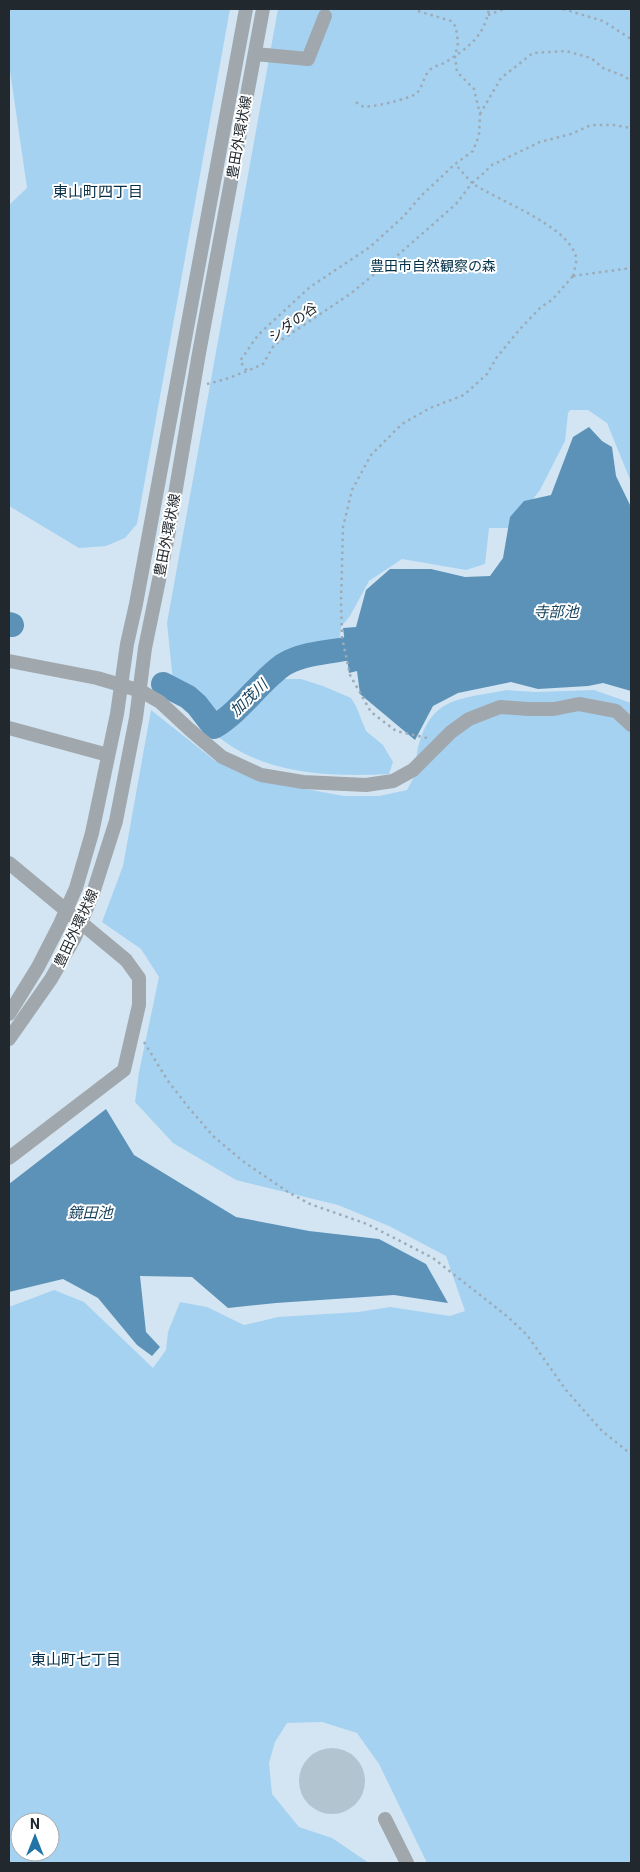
<svg xmlns="http://www.w3.org/2000/svg" width="640" height="1872" viewBox="0 0 640 1872" font-family="Roboto,'Noto Sans JP',sans-serif">
	<style>
		.green { fill: #a6d2f2; fill-rule: evenodd }
		.water { fill: #5c92b8 }
		.lines { fill: none; stroke-linecap: round; stroke-linejoin: round }
		.river { stroke: #5c92b8; stroke-width: 24 }
		.building { fill: #b3c4d1 }
		.path { stroke: #9dabb6; stroke-width: 2.5; stroke-dasharray: 2.5 4; stroke-linecap: butt }
		.minor { stroke: #a0a8ad; stroke-width: 14 }
		.labels { text-anchor: middle; stroke-width: 4; stroke-linejoin: round; paint-order: stroke }
		.street-label { font-size: 14px; fill: #22292e; stroke: #fff }
		.park-label { font-size: 14px; fill: #01304a; stroke: #fff }
		.neighbourhood-label { font-size: 15px; fill: #052d45; stroke: #fff }
		.water-label { font-size: 15px; font-style: italic; fill: #17425e; stroke: #fff }
	</style>
	<rect width="100%" height="100%" fill="#d3e5f2"/>
	<path class="green" d="M 9,9 L 230,9 L 137,524 L 125,538 L 106,546 L 79,548 L 9,506 L 9,205 L 27,188 L 9,64 Z
		M 278,9 L 631,9 L 631,482 L 607,423 L 588,410 L 570,410 L 568,413 L 565,441 L 540,490 L 511,528 L 489,528 L 485,564 L 466,570 L 402,559 L 369,581 L 350,616 L 341,627 L 338,648 L 294,655 L 278,662 L 214,719 L 188,692 L 173,682 L 167,623 Z
		M 276,679 L 301,679 L 323,686 L 351,698 L 356,706 L 366,731 L 383,745 L 393,762 L 389,774 C 329,777 263,775 215,734 Z
		M 506,690 L 535,692 L 594,690 L 631,703 L 631,1863 L 427,1863 L 379,1764 L 357,1733 L 322,1722 L 287,1723 L 275,1742 L 269,1763 L 272,1794 L 299,1827 L 332,1838 L 369,1863 L 9,1863 L 9,1307 L 54,1290 L 84,1302 L 153,1368 L 166,1350 L 168,1332 L 180,1302 L 207,1307 L 244,1325 L 278,1317 L 358,1312 L 390,1307 L 450,1316 L 465,1311 L 446,1256 L 389,1226 L 338,1205 L 236,1180 L 173,1143 L 135,1102 L 139,1072 L 159,977 L 141,949 L 102,922 L 123,866 L 151,710 L 214,760 L 238,772 L 267,782 L 344,796 L 379,796 L 407,790 C 410,784 414,778 416,772 C 418,766 416,759 417,753 C 429,696 458,700 506,690 ZM 20,1822 L 50,1822 L 50,1852 L 20,1852 Z"/>
	<path class="water" d="M 589,427 L 602,441 L 612,447 L 616,476 L 631,507 L 631,691 L 603,683 L 588,686 L 538,689 L 511,682 L 458,693 L 433,706 L 415,740 L 360,694 L 357,671 L 349,673 L 343,628 L 356,627 L 366,590 L 390,569 L 431,569 L 465,577 L 490,576 L 503,558 L 510,517 L 524,501 L 551,495 L 573,437 Z
		M 106,1109 L 134,1155 L 236,1217 L 309,1231 L 379,1239 L 426,1264 L 448,1303 L 394,1295 L 276,1303 L 228,1308 L 192,1277 L 140,1276 L 146,1332 L 160,1347 L 152,1356 L 137,1345 L 98,1298 L 63,1279 L 9,1292 L 9,1184 Z"/>
	<g class="lines">
		<path class="river" d="M 9,624 L 12,625
			M 163,684 L 188,697 L 197,705 L 214,727 C 241,711 258,683 283,665 C 301,654 326,652 346,649"/>
	</g>
	<path class="building" d="M299 1781a33 33 0 1 1 66 0a33 33 0 1 1-66 0Z"/>
	<g class="lines">
		<path class="path" d="M 563,9 L 603,21 L 631,39
			M 418,11 L 451,21 L 456,27 L 458,43 L 455,56 L 457,72 L 474,89 L 480,114 L 479,135 L 473,151 L 455,164 L 422,195 L 403,217 L 370,247 L 310,287 L 258,335 L 240,361 L 247,371 L 263,364 L 274,345 L 350,294 L 398,255 L 456,204 L 472,183 L 455,164
			M 488,15 L 504,9
			M 356,102 C 358,104 360,105 362,106 C 369,109 412,98 417,93 C 423,86 424,74 431,69 C 435,66 440,65 444,63 C 468,48 484,37 489,9
			M 480,114 L 501,78 L 533,53 L 566,51 L 591,58 L 603,68 L 626,77 L 631,82
			M 573,276 C 574,271 577,262 576,257 C 568,225 498,201 472,183 L 485,172 L 490,166 L 540,142 L 571,134 L 591,125 L 614,125 L 631,128
			M 573,276 L 631,268
			M 207,384 L 226,379 L 247,371
			M 427,738 L 396,731 L 371,712 L 350,675 L 342,637 L 341,602 L 343,527 L 352,490 L 371,455 L 402,424 L 430,408 L 464,395 L 487,374 L 497,357 L 520,329 L 541,307 L 552,300 L 573,276
			M 144,1042 L 168,1081 L 189,1108 L 213,1136 L 244,1162 L 288,1192 L 310,1204 L 367,1224 L 433,1258 L 508,1317 L 527,1335 L 566,1390 L 602,1431 L 631,1454"/>
		<path class="minor" d="M 255,54 L 308,59 L 325,16
			M 9,661 L 97,678 L 141,691 L 160,702 L 189,729 L 222,757 L 261,775 L 303,782 L 366,785 L 393,781 L 413,770 L 451,732 L 469,719 L 500,707 L 528,709 L 554,709 L 579,704 L 616,711 L 631,725
			M 9,728 L 108,755
			M 9,863 L 126,960 L 139,978 L 139,1005 L 124,1070 L 9,1158
			M 9,1014 L 38,967 L 59,926 L 76,888 L 92,833 L 117,714 L 127,644 L 136,604 L 246,9
			M 9,1039 L 51,979 L 75,937 L 93,893 L 116,821 L 136,718 L 145,648 L 168,536 L 199,353 L 263,9
			M 385,1819 L 407,1863"/>
	</g>
	<g class="labels">
		<g class="street-label">
			<text transform="translate(239 137) rotate(-80)" y="5">豊田外環状線</text>
			<text transform="translate(293 322) rotate(-36)" y="5">シダの谷</text>
			<text transform="translate(167 535) rotate(-79)" y="5">豊田外環状線</text>
			<text transform="translate(76 928) rotate(-65)" y="5">豊田外環状線</text>
		</g>
		<g class="park-label">
			<text x="433" y="271">豊田市自然観察の森</text>
		</g>
		<g class="neighbourhood-label">
			<text x="98" y="197">東山町四丁目</text>
			<text x="76" y="1665">東山町七丁目</text>
		</g>
		<g class="water-label">
			<text x="556" y="617">寺部池</text>
			<text transform="translate(249 698) rotate(-44)" y="5">加茂川</text>
			<text x="90" y="1218">鏡田池</text>
		</g>
	</g>
	<rect width="640" height="1872" fill="none" stroke="#22292e" stroke-width="20"/>
	<g transform="translate(35 1837)"><circle r="24" fill="#ffffff" stroke="#a7a9ab"/>
	<path d="M0-4L9 19L0 12L-9 19Z" fill="#2174a5"/>
	<text y="-8" font-size="14" font-weight="bold" text-anchor="middle" fill="#22292e">N</text>
	</g>
</svg>
